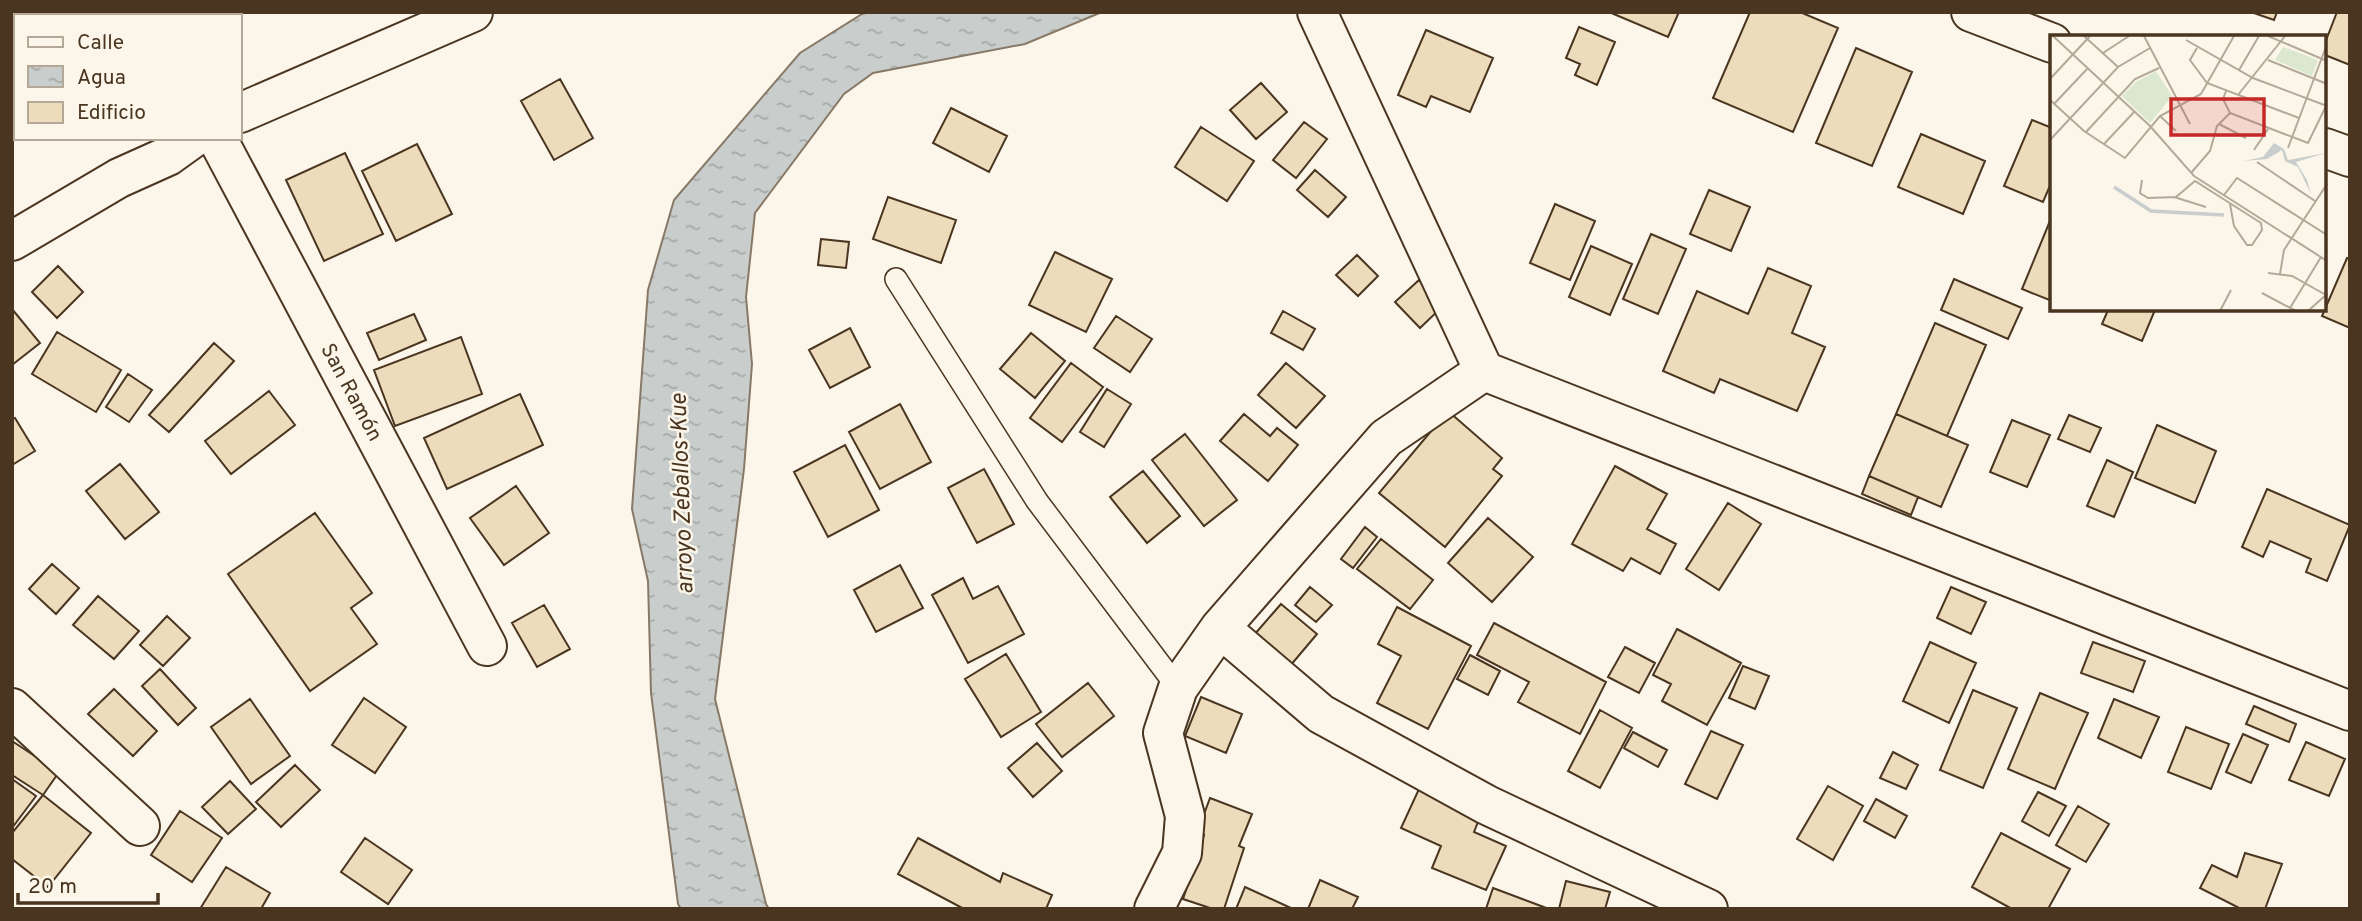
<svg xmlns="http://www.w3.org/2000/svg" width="2362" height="921" viewBox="0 0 2362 921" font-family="Overpass,sans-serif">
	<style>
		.water { fill: url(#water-ripples); stroke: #887966; stroke-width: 2 }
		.building { fill: #ecdcbc; stroke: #4a3520; stroke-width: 2 }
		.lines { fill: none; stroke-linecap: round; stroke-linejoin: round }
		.service-casing { stroke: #4a3520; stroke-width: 24 }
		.minor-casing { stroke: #4a3520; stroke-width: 42 }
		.service { stroke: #fbf6e9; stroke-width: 21 }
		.minor { stroke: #fbf6e9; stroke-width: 38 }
		.labels { text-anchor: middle; stroke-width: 5; stroke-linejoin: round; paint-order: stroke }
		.street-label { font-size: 21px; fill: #4a3520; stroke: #fbf6e9 }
		.water-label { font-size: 23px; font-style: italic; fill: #4a3520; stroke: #fbf6e9 }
		.inset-river { fill: none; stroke: #c9cecd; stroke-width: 3.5 }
		.inset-road { fill: none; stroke: #b4a999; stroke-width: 2 }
		.view { fill: #c62828; fill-opacity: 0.15; stroke: #c62828; stroke-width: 3.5 }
		.inset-edge { fill: none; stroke: #4a3520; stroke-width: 3.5 }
	</style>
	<defs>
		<pattern id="water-ripples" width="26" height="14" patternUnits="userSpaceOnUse" patternTransform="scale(1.75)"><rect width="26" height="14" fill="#c9cecd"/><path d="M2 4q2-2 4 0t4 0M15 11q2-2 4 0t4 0" fill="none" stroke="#a5a8a6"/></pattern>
	</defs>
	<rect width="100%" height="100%" fill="#fbf6e9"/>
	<path class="water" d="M 870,12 L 1102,12 L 1025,44 L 873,73 L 844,94 L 755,213 L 746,297 L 752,364 L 744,469 L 715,699 L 766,904 L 769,909 L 681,909 L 678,904 L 651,693 L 648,581 L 632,509 L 648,290 L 674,200 L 800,53 L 862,14 Z"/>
	<path class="building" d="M 1609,12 L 1679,12 L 1668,37 Z
		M 1750,12 L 1800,12 L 1838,28 L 1793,132 L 1713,98 Z
		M 2251,12 L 2277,12 L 2274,20 Z
		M 2337,12 L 2350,12 L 2350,65 L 2325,55 L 2325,43 Z
		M 1579,27 L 1615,42 L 1597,85 L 1575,75 L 1580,64 L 1566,58 Z
		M 1426,30 L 1493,58 L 1470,112 L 1431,96 L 1426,107 L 1398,95 Z
		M 1856,48 L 1912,72 L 1872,166 L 1816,143 Z
		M 560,79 L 593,138 L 554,160 L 521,101 Z
		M 1261,83 L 1287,112 L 1256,139 L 1230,110 Z
		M 951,108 L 1007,136 L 989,172 L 933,143 Z
		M 2032,120 L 2052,128 L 2052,181 L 2043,202 L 2004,186 Z
		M 1304,122 L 1327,139 L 1296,178 L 1273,160 Z
		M 1201,127 L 1254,161 L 1227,201 L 1175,167 Z
		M 1921,134 L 1985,161 L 1963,214 L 1898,187 Z
		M 417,144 L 452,214 L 396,241 L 362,171 Z
		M 345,153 L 383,234 L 324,261 L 286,180 Z
		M 1315,170 L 1346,197 L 1328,217 L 1297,190 Z
		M 1709,190 L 1750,207 L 1731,251 L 1690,234 Z
		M 888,197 L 956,220 L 941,263 L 873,239 Z
		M 1555,204 L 1595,221 L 1570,280 L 1530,263 Z
		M 2052,216 L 2052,301 L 2022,289 Z
		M 1651,234 L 1686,249 L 1658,314 L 1623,299 Z
		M 821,239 L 849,242 L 846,268 L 818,265 Z
		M 1591,246 L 1632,264 L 1610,315 L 1569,297 Z
		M 1055,252 L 1112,279 L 1086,332 L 1029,305 Z
		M 1357,255 L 1378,276 L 1358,296 L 1336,275 Z
		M 2347,258 L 2350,259 L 2350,328 L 2322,316 Z
		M 58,266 L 83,292 L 57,318 L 32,292 Z
		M 1768,268 L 1811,286 L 1792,333 L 1825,347 L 1797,411 L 1720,379 L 1714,393 L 1663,371 L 1697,291 L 1748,314 Z
		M 1954,279 L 2022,308 L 2008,339 L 1941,310 Z
		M 1419,280 L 1443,306 L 1420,328 L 1395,302 Z
		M 12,309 L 40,343 L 12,365 Z
		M 2108,310 L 2155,310 L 2142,341 L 2102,324 Z
		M 1283,311 L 1315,329 L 1303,350 L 1271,333 Z
		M 414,314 L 426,340 L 379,360 L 367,333 Z
		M 1116,316 L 1152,339 L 1130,372 L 1094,348 Z
		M 1935,323 L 1986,345 L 1947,436 L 1896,414 Z
		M 850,328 L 870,367 L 830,388 L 809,350 Z
		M 57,332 L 121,370 L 96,412 L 32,374 Z
		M 1031,333 L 1065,361 L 1035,398 L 1000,369 Z
		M 461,337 L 482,394 L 395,426 L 374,370 Z
		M 214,343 L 234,361 L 169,432 L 149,415 Z
		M 1071,363 L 1103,387 L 1062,442 L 1030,418 Z
		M 1286,363 L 1325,396 L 1296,428 L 1258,395 Z
		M 128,374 L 152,390 L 129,422 L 106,407 Z
		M 1107,389 L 1131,404 L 1104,447 L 1080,432 Z
		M 269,391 L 295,425 L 231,474 L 205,441 Z
		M 520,394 L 543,445 L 447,489 L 424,438 Z
		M 900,404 L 931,462 L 880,489 L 849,432 Z
		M 1448,411 L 1502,458 L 1493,469 L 1502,476 L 1445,547 L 1379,493 Z
		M 1244,414 L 1270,436 L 1277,428 L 1298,445 L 1268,481 L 1220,441 Z
		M 1896,414 L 1968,445 L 1941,507 L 1869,476 Z
		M 2069,415 L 2101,428 L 2090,452 L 2058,439 Z
		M 15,418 L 35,451 L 12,465 L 12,419 Z
		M 2012,420 L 2050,435 L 2027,487 L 1990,472 Z
		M 2157,425 L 2216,451 L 2195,503 L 2135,478 Z
		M 1185,434 L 1237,500 L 1204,526 L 1152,460 Z
		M 845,445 L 879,510 L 828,537 L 794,472 Z
		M 2107,460 L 2133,472 L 2114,517 L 2087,506 Z
		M 120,464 L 159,512 L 125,539 L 86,491 Z
		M 1615,466 L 1667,494 L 1647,529 L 1676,544 L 1660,574 L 1631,558 L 1623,571 L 1572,544 Z
		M 984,469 L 1014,524 L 977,543 L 948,488 Z
		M 1143,471 L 1180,516 L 1147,543 L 1110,497 Z
		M 1869,476 L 1918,497 L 1911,515 L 1862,494 Z
		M 516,486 L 549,533 L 504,565 L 470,518 Z
		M 2267,489 L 2350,525 L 2327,581 L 2306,572 L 2311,559 L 2270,541 L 2263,557 L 2242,547 Z
		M 1728,503 L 1761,524 L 1719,590 L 1686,569 Z
		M 315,513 L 372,593 L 351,608 L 377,644 L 310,691 L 228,574 Z
		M 1488,518 L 1533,557 L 1492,602 L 1448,563 Z
		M 1365,527 L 1377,537 L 1353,568 L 1341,559 Z
		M 1381,539 L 1433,580 L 1410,609 L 1357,569 Z
		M 52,564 L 79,588 L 56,614 L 29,589 Z
		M 900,565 L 923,608 L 876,632 L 854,590 Z
		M 963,578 L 973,599 L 998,586 L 1024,634 L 968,663 L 932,595 Z
		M 1310,587 L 1332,605 L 1316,622 L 1295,605 Z
		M 1951,587 L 1986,602 L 1971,634 L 1937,618 Z
		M 98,596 L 139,631 L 114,659 L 73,625 Z
		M 1281,604 L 1317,634 L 1290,666 L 1254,635 Z
		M 544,605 L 570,649 L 537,667 L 512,623 Z
		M 1397,607 L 1471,646 L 1428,729 L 1377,703 L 1401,656 L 1378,644 Z
		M 167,616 L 190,638 L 163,666 L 140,645 Z
		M 1494,623 L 1606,682 L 1580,734 L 1518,702 L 1529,682 L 1477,655 Z
		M 1677,629 L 1741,663 L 1707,725 L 1662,701 L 1671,684 L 1653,675 Z
		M 1930,642 L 1976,663 L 1949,723 L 1903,701 Z
		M 2093,642 L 2145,661 L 2133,692 L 2081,673 Z
		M 1625,647 L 1655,663 L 1639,693 L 1608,677 Z
		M 1006,654 L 1041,712 L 1001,737 L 965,679 Z
		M 1470,655 L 1500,671 L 1488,695 L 1457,679 Z
		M 1743,666 L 1769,676 L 1755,709 L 1729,698 Z
		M 160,669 L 196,708 L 178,725 L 142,686 Z
		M 1088,683 L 1114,716 L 1062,757 L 1036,724 Z
		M 114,689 L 157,731 L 133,756 L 88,714 Z
		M 1973,690 L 2017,708 L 1983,788 L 1940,770 Z
		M 2040,693 L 2088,713 L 2055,789 L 2008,769 Z
		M 1201,697 L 1242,714 L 1226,753 L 1185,736 Z
		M 364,698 L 406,727 L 375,773 L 332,745 Z
		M 250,699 L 290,756 L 251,784 L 211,727 Z
		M 2114,699 L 2159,717 L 2141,758 L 2098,738 Z
		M 2254,706 L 2296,724 L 2289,742 L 2246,724 Z
		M 1600,710 L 1632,728 L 1600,788 L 1568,771 Z
		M 2186,727 L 2229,744 L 2211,789 L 2168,772 Z
		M 1711,731 L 1743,745 L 1717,799 L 1685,784 Z
		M 1633,732 L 1667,750 L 1658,767 L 1624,748 Z
		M 2243,734 L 2268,745 L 2251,783 L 2226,772 Z
		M 12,741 L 59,772 L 43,795 L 12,775 Z
		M 2306,742 L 2345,759 L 2329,796 L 2289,780 Z
		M 1037,743 L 1062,771 L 1033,797 L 1008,768 Z
		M 1893,752 L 1918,765 L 1906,789 L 1880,778 Z
		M 295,765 L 320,790 L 281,827 L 256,802 Z
		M 12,779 L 36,796 L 12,828 Z
		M 230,781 L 256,809 L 228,834 L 202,807 Z
		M 1828,786 L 1863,806 L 1833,860 L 1797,839 Z
		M 1419,789 L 1480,817 L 1474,832 L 1506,846 L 1486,890 L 1432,868 L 1441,846 L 1401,828 Z
		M 2038,792 L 2066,806 L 2049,836 L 2022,821 Z
		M 43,795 L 91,833 L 48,887 L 12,859 L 12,833 Z
		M 1210,798 L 1252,814 L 1239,846 L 1244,848 L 1224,909 L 1213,909 L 1183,899 L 1204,835 L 1197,833 Z
		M 1876,799 L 1907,816 L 1895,838 L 1864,821 Z
		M 2078,806 L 2109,824 L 2086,862 L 2056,845 Z
		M 180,811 L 222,838 L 192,882 L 151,855 Z
		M 2001,833 L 2070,869 L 2048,909 L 2012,909 L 1972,887 Z
		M 365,838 L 412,870 L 388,904 L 341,872 Z
		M 918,838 L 1000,882 L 1003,873 L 1052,895 L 1046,909 L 964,909 L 898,874 Z
		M 2245,853 L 2282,864 L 2265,909 L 2241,909 L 2200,888 L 2212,865 L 2237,877 Z
		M 226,867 L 270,893 L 261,909 L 200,909 Z
		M 1320,880 L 1358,897 L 1352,909 L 1308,909 Z
		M 1566,881 L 1610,892 L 1605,909 L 1559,909 Z
		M 1245,887 L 1293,909 L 1236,909 Z
		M 1493,888 L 1549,909 L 1486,909 Z"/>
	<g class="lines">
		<defs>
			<path id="service" d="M 896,279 L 1037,501 L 1178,688"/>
			<path id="minor" d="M 146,12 L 148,16
				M 1317,12 L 1484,371 L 2350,711
				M 1971,12 L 2052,43
				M 240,113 L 473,12
				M 217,138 L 487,646
				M 2325,148 L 2350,157
				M 12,241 L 119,178 L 168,156 L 193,138
				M 1220,628 L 1321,714 L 1487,805 L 1708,909
				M 12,708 L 140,826
				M 1154,909 L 1182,853 L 1185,816 L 1163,733 L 1178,688 L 1220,628 L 1386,438 L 1484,371"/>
		</defs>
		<use href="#service" class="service-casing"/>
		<use href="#minor" class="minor-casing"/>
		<use href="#service" class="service"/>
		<use href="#minor" class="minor"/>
	</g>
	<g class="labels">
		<g class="street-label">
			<text transform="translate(352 392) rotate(62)" y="7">San Ramón</text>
		</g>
		<g class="water-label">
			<text transform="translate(681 494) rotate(-92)" y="8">arroyo Zeballos-Kue</text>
		</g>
	</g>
	<g transform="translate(2050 35)">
		<rect width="276" height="276" fill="#fbf6e9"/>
		<path d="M 106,36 L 122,61 L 100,88 L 72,61 L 86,47 Z" fill="#dce7d0"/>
		<path d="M 233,12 L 268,25 L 262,41 L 225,25 Z" fill="#dce7d0"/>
		<path d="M 224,108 L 234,114 L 238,125 L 276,118 L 246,127 L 257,145 L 261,159 L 248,132 L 235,126 L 232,115 L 217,124 L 194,126 L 213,122 Z" fill="#c9cecd"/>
		<path class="inset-river" d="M 64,152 L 101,176 L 174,180"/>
		<path class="inset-road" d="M 3,1 L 100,91 L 144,141 L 277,226M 34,1 L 68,32M 94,1 L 140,89M 218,1 L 277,26M 136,5 L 203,43 L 277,71M 147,13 L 140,25 L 157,48 L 249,83M 53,18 L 79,1M 218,25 L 277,49M 189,35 L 209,1M 0,44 L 40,1M 176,56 L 173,64 L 180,78 L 258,108 L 276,71M 188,60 L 235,1M 0,65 L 34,96 L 75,123 L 110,81 L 151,59 L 184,1M 4,69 L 38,33M 110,81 L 126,96M 169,89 L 196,103M 36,97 L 85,44 L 109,33M 0,105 L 68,32 L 100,13M 54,109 L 85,76M 238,113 L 277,9M 204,115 L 218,94M 207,127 L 265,166M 141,138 L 160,116 L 167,91 L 180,78M 92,145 L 90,158 L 98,163 L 126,162 L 145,146 L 211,188 L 212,195 L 202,210 L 197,210 L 184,191 L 180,169M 174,160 L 187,143 L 277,200M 124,162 L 156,172M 218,238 L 242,241 L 276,260M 230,239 L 234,215 L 277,149M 212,258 L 246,276M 240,273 L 271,222M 170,276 L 181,255M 258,276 L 277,259"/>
		<path class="view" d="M 121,64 L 214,64 L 214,100 L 121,100 Z"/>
		<rect width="276" height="276" class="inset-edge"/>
	</g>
	<rect width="2362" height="921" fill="none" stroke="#4a3520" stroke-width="28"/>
	<rect x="14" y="14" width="228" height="126" fill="#fbf6e9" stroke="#b4a999" stroke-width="2"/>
	<rect x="28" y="37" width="35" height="10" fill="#fbf6e9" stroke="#b4a999" stroke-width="2"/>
	<text x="77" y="49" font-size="21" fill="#4a3520">Calle</text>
	<rect x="28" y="66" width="35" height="21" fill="url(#water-ripples)" stroke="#b4a999" stroke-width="2"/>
	<text x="77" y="84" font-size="21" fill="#4a3520">Agua</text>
	<rect x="28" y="102" width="35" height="21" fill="#ecdcbc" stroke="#b4a999" stroke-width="2"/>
	<text x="77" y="119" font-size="21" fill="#4a3520">Edificio</text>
	<path d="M18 893v10h140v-10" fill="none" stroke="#4a3520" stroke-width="3.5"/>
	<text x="28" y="893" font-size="21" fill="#4a3520" stroke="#fbf6e9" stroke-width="5" paint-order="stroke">20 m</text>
</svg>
